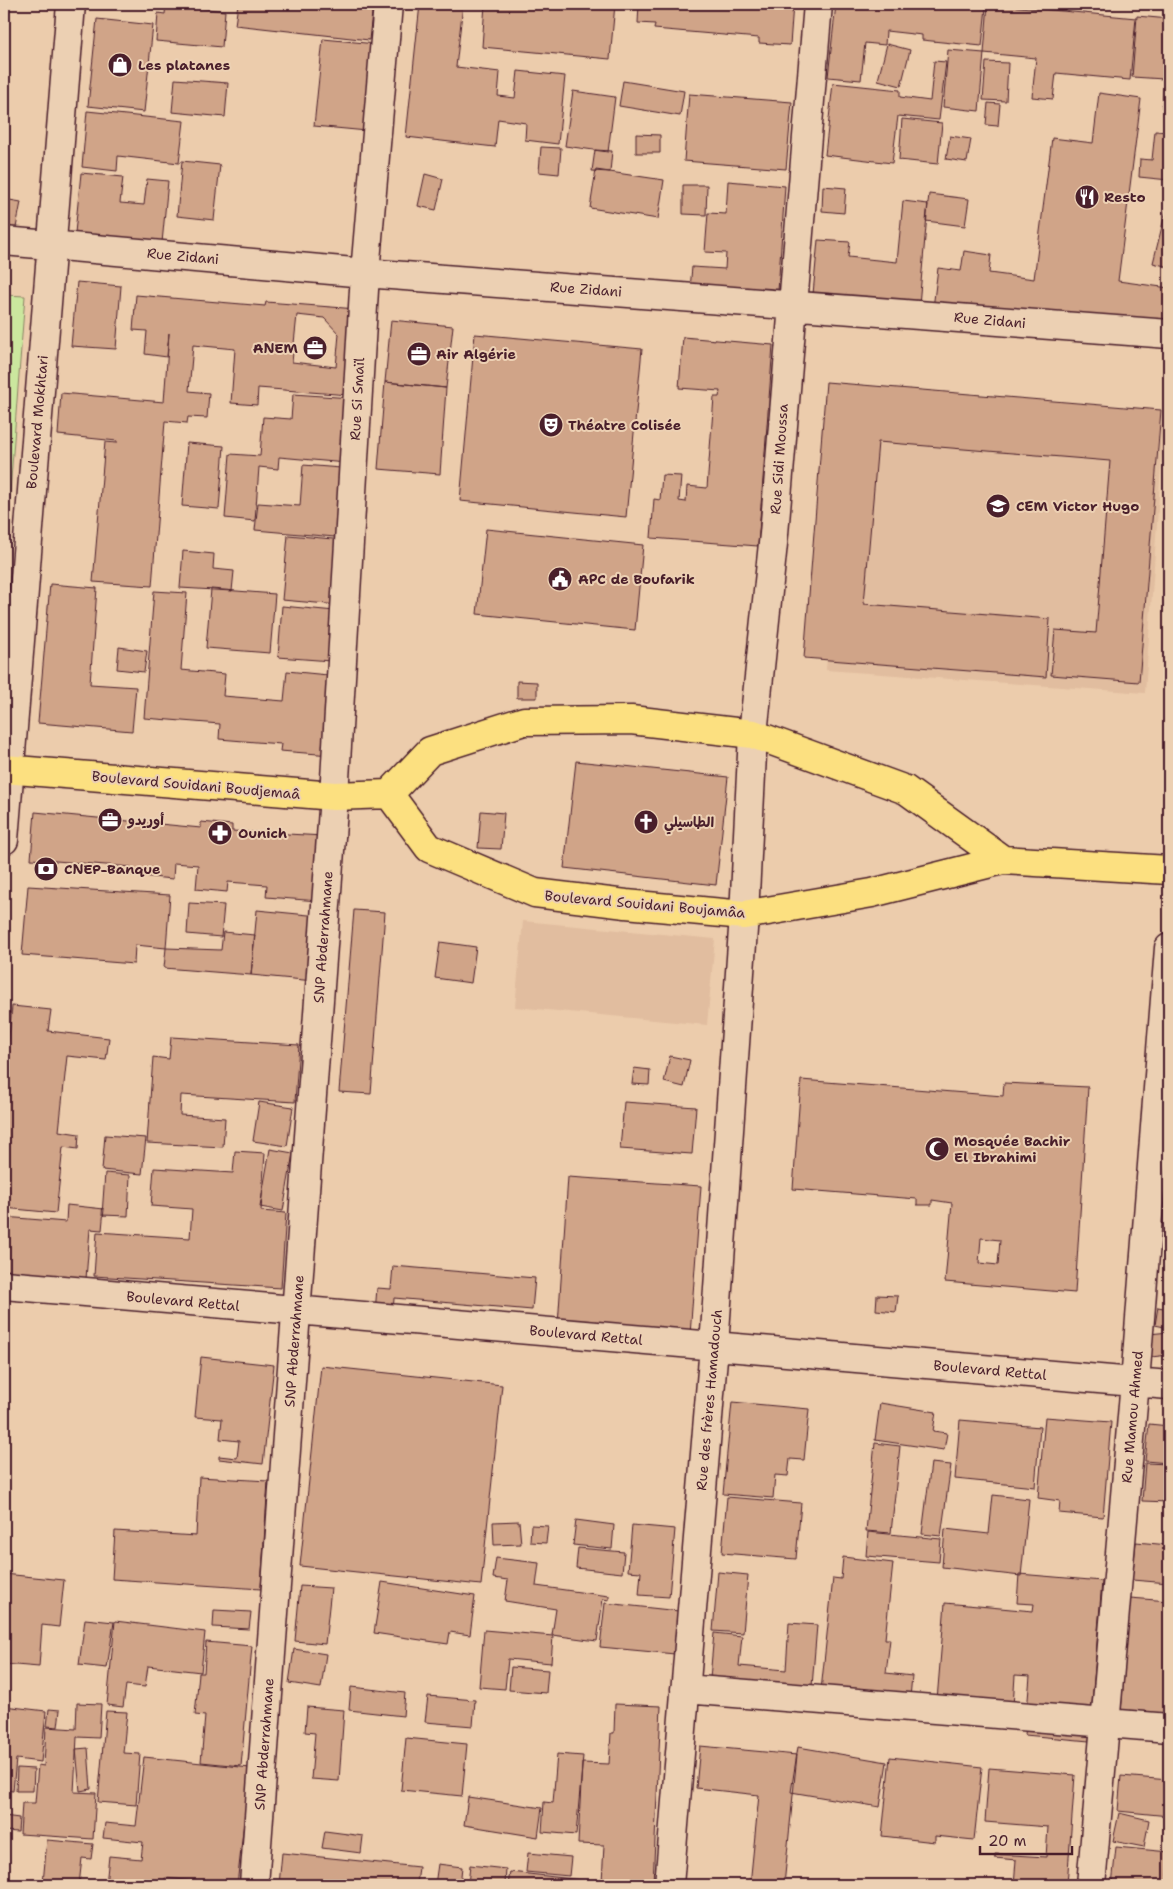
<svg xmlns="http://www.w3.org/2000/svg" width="1173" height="1889" viewBox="0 0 1173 1889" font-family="'Shantell Sans','Playpen Sans Arabic',sans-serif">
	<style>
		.built { fill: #e1bd9f }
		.green { fill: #cbe79e; stroke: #8a8364 }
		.building { fill: #d0a488; stroke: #4a1f2b; fill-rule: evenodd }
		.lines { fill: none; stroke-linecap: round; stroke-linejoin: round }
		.minor-casing { stroke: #4a1f2b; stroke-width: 31 }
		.major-casing { stroke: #4a1f2b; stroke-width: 31 }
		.minor { stroke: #ecd0b3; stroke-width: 28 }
		.major { stroke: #fce080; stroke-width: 28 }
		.labels { text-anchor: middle; stroke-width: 4; stroke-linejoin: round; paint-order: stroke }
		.poi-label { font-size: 14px; font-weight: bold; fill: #4a1f2b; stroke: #ecd0b3; text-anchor: start }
		.street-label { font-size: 14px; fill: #4a1f2b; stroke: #ecd0b3 }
	</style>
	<rect width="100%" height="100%" fill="#ecccac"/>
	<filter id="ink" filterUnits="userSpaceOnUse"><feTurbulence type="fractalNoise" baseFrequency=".02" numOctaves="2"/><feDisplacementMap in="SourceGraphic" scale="10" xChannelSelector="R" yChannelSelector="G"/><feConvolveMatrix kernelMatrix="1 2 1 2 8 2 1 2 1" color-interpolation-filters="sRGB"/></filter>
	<g filter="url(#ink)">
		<path class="built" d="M 846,402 L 1164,424 L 1145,693 L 826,670 Z
			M 523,921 L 715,939 L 707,1025 L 515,1007 Z"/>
		<path class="green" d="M 4,295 L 25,296 L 4,571 Z"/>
		<path class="building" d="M 166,4 L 190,4 L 190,7 L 225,11 L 222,47 L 156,41 L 158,13 L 165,14 Z
			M 238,4 L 373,4 L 369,40 L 235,25 Z
			M 420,4 L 463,4 L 456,67 L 500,72 L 498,96 L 515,98 L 518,71 L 565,76 L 558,144 L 525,140 L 526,123 L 498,119 L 495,147 L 406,137 Z
			M 485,4 L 615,4 L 610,59 L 482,47 Z
			M 639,4 L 793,4 L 790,45 L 759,43 L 759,38 L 654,29 L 655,24 L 638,23 Z
			M 836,4 L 958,4 L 986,7 L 982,46 L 922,40 L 922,35 L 886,31 L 885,45 L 865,43 L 861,80 L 828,77 Z
			M 988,4 L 1136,18 L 1130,80 L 1056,73 L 1053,99 L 1032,97 L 1036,58 L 984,53 Z
			M 1137,16 L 1169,19 L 1169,109 L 1162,108 L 1164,79 L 1132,77 Z
			M 97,19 L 153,25 L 144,112 L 88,106 Z
			M 323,39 L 376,44 L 367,131 L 314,126 Z
			M 887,44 L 910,50 L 901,86 L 878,80 Z
			M 948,50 L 984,53 L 979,111 L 943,107 Z
			M 934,61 L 946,62 L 939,120 L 898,116 L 892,163 L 825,155 L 833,83 L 900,90 L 900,97 L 930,101 Z
			M 986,62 L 1008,63 L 1006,101 L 983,100 Z
			M 175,79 L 228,83 L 225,117 L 172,112 Z
			M 623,81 L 684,91 L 680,116 L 619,106 Z
			M 573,91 L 615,97 L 608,152 L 565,146 Z
			M 1099,93 L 1141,99 L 1118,281 L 1169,288 L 1169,338 L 933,308 L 938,268 L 961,271 L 964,251 L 991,255 L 989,273 L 1034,279 L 1052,138 L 1093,143 Z
			M 689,94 L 792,102 L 786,169 L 684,161 Z
			M 988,103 L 1000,104 L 998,126 L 986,125 Z
			M 87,111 L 184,121 L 179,163 L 118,156 L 117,171 L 82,167 Z
			M 902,119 L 942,123 L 938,164 L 899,160 Z
			M 1155,131 L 1169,132 L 1169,180 L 1139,177 L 1140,159 L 1152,160 Z
			M 636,134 L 660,135 L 660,153 L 636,153 Z
			M 950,136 L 971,139 L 967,162 L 946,159 Z
			M 541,147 L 561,148 L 559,174 L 539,172 Z
			M 595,150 L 612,151 L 610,172 L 592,171 Z
			M 182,161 L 220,165 L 214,220 L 177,216 Z
			M 596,170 L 664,180 L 658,219 L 590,208 Z
			M 81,173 L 123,177 L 120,203 L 144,205 L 147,179 L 168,181 L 161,253 L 74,243 Z
			M 425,174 L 443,179 L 436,210 L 418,206 Z
			M 728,181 L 785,186 L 777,306 L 689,300 L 692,267 L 725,269 L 726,253 L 705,252 L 708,213 L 726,214 Z
			M 683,185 L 707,185 L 706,215 L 683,214 Z
			M 823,186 L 846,188 L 844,213 L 822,211 Z
			M 929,194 L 969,199 L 965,226 L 926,221 Z
			M 4,199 L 21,202 L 13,243 L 4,242 Z
			M 903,201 L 928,204 L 918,316 L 812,305 L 818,240 L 850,242 L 848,257 L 897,262 Z
			M 1166,210 L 1169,211 L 1169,267 L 1153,263 Z
			M 77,282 L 121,286 L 116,349 L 71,346 Z
			M 136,295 L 265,306 L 266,302 L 357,309 L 349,395 L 258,388 L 257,405 L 231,403 L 235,349 L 193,345 L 189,391 L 209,393 L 207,418 L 188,417 L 187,423 L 165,421 L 152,586 L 93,582 L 105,442 L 117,443 L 117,441 L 58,435 L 61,393 L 164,402 L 169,333 L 167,357 L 145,354 L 147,331 L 133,330 Z
			M 297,315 L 324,318 L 339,334 L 336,367 L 292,362 Z
			M 391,320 L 453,326 L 446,388 L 385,382 Z
			M 475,334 L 642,349 L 626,517 L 460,501 Z
			M 683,337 L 773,345 L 758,546 L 651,538 L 654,499 L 660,500 L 662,475 L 681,476 L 679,501 L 686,502 L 687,486 L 707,488 L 714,397 L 719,397 L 720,391 L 679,388 Z
			M 385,382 L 446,388 L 440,474 L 378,469 Z
			M 826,382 L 1161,410 L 1139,682 L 1051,675 L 1055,630 L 1096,633 L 1110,461 L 878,442 L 864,604 L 1050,619 L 1046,677 L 804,658 Z
			M 293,394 L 351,398 L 346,463 L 279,457 L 278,469 L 259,467 L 255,521 L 225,518 L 230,454 L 260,456 L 263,417 L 291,419 Z
			M 187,443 L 224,446 L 219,509 L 182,506 Z
			M 303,465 L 341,468 L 335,537 L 255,530 L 258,503 L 300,506 Z
			M 486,529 L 643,545 L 635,630 L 477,614 Z
			M 288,535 L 344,540 L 339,605 L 282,600 Z
			M 183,551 L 214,554 L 213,569 L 234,571 L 232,591 L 180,588 Z
			M 50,584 L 97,588 L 90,684 L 136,687 L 132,731 L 38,723 Z
			M 211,589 L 275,594 L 270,653 L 206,648 Z
			M 154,591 L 187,593 L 181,670 L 225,674 L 223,696 L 284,701 L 287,671 L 338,676 L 331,755 L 280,751 L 281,744 L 219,739 L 220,724 L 144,718 Z
			M 282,606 L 335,611 L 331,661 L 278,657 Z
			M 119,647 L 147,651 L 144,672 L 117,669 Z
			M 517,681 L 537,682 L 537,698 L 517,698 Z
			M 576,761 L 728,777 L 716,885 L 564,868 Z
			M 481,811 L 504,813 L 501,849 L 478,848 Z
			M 35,812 L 201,828 L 201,822 L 232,825 L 232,831 L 324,836 L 319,901 L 266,897 L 267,885 L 228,882 L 227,892 L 196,889 L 198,865 L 174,863 L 173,879 L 130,875 L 131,867 L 31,859 Z
			M 28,886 L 170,895 L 166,948 L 135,945 L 134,964 L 22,955 Z
			M 189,903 L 224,905 L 221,937 L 187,934 Z
			M 257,910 L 319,916 L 314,981 L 251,975 Z
			M 354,910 L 385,912 L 371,1094 L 339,1092 Z
			M 223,932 L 255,935 L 251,975 L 164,968 L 166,948 L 221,950 Z
			M 440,942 L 476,947 L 471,983 L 435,978 Z
			M 12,1006 L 51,1010 L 48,1031 L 109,1038 L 106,1060 L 67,1056 L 59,1131 L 79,1134 L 78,1149 L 63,1147 L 56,1213 L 4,1208 L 4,1088 Z
			M 171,1037 L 299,1045 L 295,1102 L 181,1095 L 180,1115 L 225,1118 L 223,1147 L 147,1143 L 153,1057 L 169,1059 Z
			M 670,1056 L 690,1060 L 684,1087 L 664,1082 Z
			M 634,1068 L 650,1070 L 649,1085 L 632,1084 Z
			M 801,1080 L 1003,1096 L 1004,1083 L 1088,1087 L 1075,1293 L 945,1282 L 952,1203 L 932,1200 L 932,1205 L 917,1205 L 917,1199 L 793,1189 ZM 981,1238 L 1000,1240 L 998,1265 L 979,1263 Z
			M 259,1102 L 293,1107 L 287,1146 L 253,1141 Z
			M 624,1102 L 696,1107 L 692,1154 L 620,1149 Z
			M 105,1135 L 146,1138 L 142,1174 L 102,1170 Z
			M 270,1149 L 293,1153 L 283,1211 L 260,1207 Z
			M 235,1151 L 265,1153 L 261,1211 L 286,1213 L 281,1288 L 94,1276 L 97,1232 L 190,1238 L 192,1209 L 151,1206 L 154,1168 L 233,1173 Z
			M 105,1173 L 130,1175 L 128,1216 L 102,1215 Z
			M 568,1177 L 701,1186 L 690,1335 L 558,1325 Z
			M 67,1205 L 104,1209 L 102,1230 L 90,1229 L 86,1279 L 4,1272 L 4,1217 L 66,1222 Z
			M 393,1266 L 535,1278 L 532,1310 L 394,1298 L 393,1314 L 375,1312 L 377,1288 L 391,1289 Z
			M 877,1295 L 898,1296 L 896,1312 L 876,1310 Z
			M 1158,1307 L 1169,1309 L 1169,1328 L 1155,1325 Z
			M 1169,1332 L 1169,1355 L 1151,1357 L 1149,1334 Z
			M 201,1357 L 274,1365 L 263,1464 L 219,1459 L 219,1456 L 237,1458 L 239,1441 L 220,1439 L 222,1419 L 195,1417 Z
			M 321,1366 L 502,1385 L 481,1585 L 300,1566 Z
			M 732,1402 L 809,1409 L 804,1460 L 790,1459 L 788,1476 L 775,1475 L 773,1498 L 723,1494 Z
			M 880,1403 L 936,1412 L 933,1431 L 947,1433 L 944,1450 L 875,1440 Z
			M 1045,1417 L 1111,1422 L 1103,1517 L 1059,1513 L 1060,1501 L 1038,1498 Z
			M 960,1420 L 1040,1427 L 1035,1487 L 955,1479 Z
			M 1149,1424 L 1169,1426 L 1169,1463 L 1145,1461 Z
			M 875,1443 L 900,1446 L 891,1533 L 866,1531 Z
			M 931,1463 L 951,1465 L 941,1536 L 922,1534 Z
			M 1145,1463 L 1169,1464 L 1169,1502 L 1142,1501 Z
			M 199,1477 L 268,1481 L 261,1589 L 112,1579 L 115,1531 L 196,1536 Z
			M 993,1495 L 1029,1499 L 1021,1576 L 942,1567 L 945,1529 L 989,1534 Z
			M 727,1497 L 801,1503 L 796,1559 L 722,1553 Z
			M 576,1520 L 614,1525 L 612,1549 L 573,1545 Z
			M 519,1521 L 521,1544 L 494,1545 L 493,1522 Z
			M 531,1525 L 548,1526 L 546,1543 L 530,1542 Z
			M 632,1525 L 675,1529 L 669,1597 L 639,1595 L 641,1572 L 628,1571 Z
			M 868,1532 L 941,1539 L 939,1562 L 866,1556 Z
			M 1136,1542 L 1169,1545 L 1169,1583 L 1132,1580 Z
			M 578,1548 L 624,1552 L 622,1573 L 576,1568 Z
			M 843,1557 L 893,1563 L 885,1639 L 890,1639 L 886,1673 L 912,1676 L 908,1719 L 819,1709 L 833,1578 L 841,1579 Z
			M 496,1558 L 539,1563 L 536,1586 L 609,1596 L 609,1600 L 603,1599 L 597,1641 L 552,1635 L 556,1609 L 505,1601 L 508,1580 L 493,1578 Z
			M 718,1572 L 748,1575 L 743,1633 L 713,1631 Z
			M 4,1574 L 64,1580 L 59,1627 L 42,1625 L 39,1667 L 4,1664 Z
			M 1019,1574 L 1102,1581 L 1089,1741 L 1025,1735 L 1030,1676 L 1015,1675 L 1013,1707 L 937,1700 L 945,1603 L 1033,1611 L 1034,1604 L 1017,1603 Z
			M 382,1582 L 475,1596 L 470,1635 L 450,1632 L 448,1644 L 374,1633 Z
			M 300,1586 L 331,1588 L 325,1644 L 295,1641 Z
			M 1130,1598 L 1169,1601 L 1169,1716 L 1121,1712 Z
			M 605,1603 L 679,1611 L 675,1654 L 600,1647 Z
			M 214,1610 L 251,1612 L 249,1629 L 213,1627 Z
			M 85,1619 L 114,1622 L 107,1668 L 79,1665 Z
			M 115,1621 L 205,1632 L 201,1672 L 148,1666 L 145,1687 L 126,1685 L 123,1707 L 107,1705 Z
			M 789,1623 L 817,1625 L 810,1711 L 708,1701 L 714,1633 L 742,1636 L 739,1666 L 786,1670 Z
			M 484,1630 L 553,1636 L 551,1663 L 508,1659 L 505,1689 L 479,1687 Z
			M 206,1642 L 252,1646 L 241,1766 L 201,1762 L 205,1716 L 195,1715 L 199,1673 L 204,1673 Z
			M 294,1649 L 326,1654 L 321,1688 L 289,1683 Z
			M 511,1667 L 548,1670 L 546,1693 L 509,1690 Z
			M 351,1687 L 405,1693 L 403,1716 L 349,1710 Z
			M 428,1696 L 475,1700 L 473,1726 L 425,1722 Z
			M 77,1703 L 101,1704 L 99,1738 L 77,1737 L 74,1792 L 96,1793 L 93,1839 L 20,1834 L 22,1803 L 35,1803 L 38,1765 L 44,1766 L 46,1727 L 76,1729 Z
			M 615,1704 L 661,1706 L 653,1884 L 602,1882 L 604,1845 L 578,1844 L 582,1763 L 609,1764 L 611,1733 L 614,1733 Z
			M 4,1706 L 46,1711 L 41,1762 L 16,1759 L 13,1791 L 4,1790 Z
			M 307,1707 L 344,1710 L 339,1781 L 311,1779 L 315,1733 L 305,1732 Z
			M 49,1709 L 60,1710 L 58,1727 L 47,1726 Z
			M 106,1711 L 127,1712 L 123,1753 L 140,1754 L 136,1805 L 98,1802 Z
			M 406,1738 L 467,1744 L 462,1796 L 401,1790 Z
			M 700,1746 L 797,1755 L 784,1885 L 750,1885 L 759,1795 L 696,1788 Z
			M 798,1747 L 887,1762 L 880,1807 L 791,1792 Z
			M 88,1748 L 91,1789 L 80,1791 L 76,1749 Z
			M 557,1754 L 583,1756 L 576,1835 L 542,1832 L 544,1802 L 553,1803 Z
			M 144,1757 L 250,1768 L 237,1885 L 165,1878 L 164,1885 L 106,1885 L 109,1856 L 141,1859 L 143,1842 L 103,1838 L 105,1823 L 136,1826 Z
			M 890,1757 L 982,1767 L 974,1840 L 935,1836 L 935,1842 L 882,1836 Z
			M 17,1768 L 34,1769 L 33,1791 L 16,1791 Z
			M 989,1768 L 1075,1775 L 1067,1885 L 1014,1885 L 1016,1860 L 995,1858 L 995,1854 L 1046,1857 L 1048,1827 L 985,1822 Z
			M 1121,1776 L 1169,1780 L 1169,1816 L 1118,1811 Z
			M 468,1797 L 542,1808 L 538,1837 L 464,1825 Z
			M 1119,1813 L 1149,1820 L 1144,1847 L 1113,1841 Z
			M 4,1816 L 19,1818 L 18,1832 L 4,1831 Z
			M 325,1831 L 363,1836 L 361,1853 L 322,1848 Z
			M 47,1840 L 93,1844 L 91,1859 L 82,1858 L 79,1885 L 33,1885 L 33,1881 L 43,1883 Z
			M 1116,1847 L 1169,1852 L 1168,1885 L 1112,1885 Z
			M 282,1853 L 419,1867 L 417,1885 L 279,1885 Z
			M 528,1853 L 571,1857 L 569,1876 L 526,1872 Z
			M 438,1864 L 462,1867 L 460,1885 L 435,1885 Z
			M 470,1865 L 506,1869 L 505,1885 L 468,1885 Z
			M 510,1872 L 609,1883 L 609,1885 L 508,1885 Z
			M 6,1878 L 31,1882 L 31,1885 L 5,1885 Z"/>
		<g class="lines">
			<defs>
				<path id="minor" d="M 4,241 L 365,273 L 1169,334
					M 4,840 L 71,4
					M 4,1285 L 1169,1385
					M 685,1689 L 1169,1728
					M 254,1885 L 334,796 L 365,273 L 388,4
					M 669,1885 L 714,1346 L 744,915 L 753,734 L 774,534 L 818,4
					M 1091,1885 L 1135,1382 L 1169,948"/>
				<path id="major" d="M 4,769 L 334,796 L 389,794
					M 389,794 L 429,848 L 535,893 L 626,904 L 744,915 L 872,893 L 1003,860 L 1169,870
					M 389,794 L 430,751 L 524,721 L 631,720 L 753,734 L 906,790 L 1003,860"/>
			</defs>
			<use href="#minor" class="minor-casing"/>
			<use href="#major" class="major-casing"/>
			<use href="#minor" class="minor"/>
			<use href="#major" class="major"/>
		</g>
	</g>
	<defs>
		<symbol id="shop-disc" viewBox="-11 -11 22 22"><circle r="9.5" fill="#4a1f2b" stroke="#ecd0b3"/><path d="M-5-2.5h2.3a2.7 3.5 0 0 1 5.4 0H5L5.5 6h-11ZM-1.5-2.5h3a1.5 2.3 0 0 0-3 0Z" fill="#fff"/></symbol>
		<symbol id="restaurant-disc" viewBox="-11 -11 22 22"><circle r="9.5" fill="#4a1f2b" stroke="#ecd0b3"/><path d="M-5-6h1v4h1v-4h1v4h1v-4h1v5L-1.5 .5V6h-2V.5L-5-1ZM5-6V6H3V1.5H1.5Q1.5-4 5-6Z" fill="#fff"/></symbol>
		<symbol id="office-disc" viewBox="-11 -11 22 22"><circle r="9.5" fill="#4a1f2b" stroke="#ecd0b3"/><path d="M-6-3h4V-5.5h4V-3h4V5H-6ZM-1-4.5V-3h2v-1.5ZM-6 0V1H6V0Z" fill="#fff"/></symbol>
		<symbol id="theatre-disc" viewBox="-11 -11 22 22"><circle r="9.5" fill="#4a1f2b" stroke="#ecd0b3"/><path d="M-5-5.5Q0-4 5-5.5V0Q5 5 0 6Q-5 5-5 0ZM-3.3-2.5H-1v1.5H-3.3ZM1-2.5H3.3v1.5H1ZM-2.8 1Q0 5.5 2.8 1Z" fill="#fff"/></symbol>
		<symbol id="school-disc" viewBox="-11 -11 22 22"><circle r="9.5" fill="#4a1f2b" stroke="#ecd0b3"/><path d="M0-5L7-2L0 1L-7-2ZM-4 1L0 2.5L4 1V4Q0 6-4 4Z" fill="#fff"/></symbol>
		<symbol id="civic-disc" viewBox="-11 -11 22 22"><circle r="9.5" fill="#4a1f2b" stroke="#ecd0b3"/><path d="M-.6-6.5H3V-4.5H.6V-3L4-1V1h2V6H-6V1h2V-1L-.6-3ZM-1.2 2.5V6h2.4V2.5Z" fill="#fff"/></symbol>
		<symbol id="church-disc" viewBox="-11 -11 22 22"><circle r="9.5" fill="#4a1f2b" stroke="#ecd0b3"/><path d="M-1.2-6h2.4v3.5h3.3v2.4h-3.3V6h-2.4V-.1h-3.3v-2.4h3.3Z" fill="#fff"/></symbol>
		<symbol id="pharmacy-disc" viewBox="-11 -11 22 22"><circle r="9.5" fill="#4a1f2b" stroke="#ecd0b3"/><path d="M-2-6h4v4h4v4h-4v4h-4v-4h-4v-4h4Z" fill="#fff"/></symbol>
		<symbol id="bank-disc" viewBox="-11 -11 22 22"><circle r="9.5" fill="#4a1f2b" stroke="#ecd0b3"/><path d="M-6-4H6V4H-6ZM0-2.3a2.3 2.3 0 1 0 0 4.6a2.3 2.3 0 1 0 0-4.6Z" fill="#fff"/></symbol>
		<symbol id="mosque-disc" viewBox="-11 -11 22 22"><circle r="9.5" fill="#4a1f2b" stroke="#ecd0b3"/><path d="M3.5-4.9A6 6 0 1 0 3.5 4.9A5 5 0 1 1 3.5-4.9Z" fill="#fff"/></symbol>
	</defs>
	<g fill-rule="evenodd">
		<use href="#shop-disc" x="106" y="51" width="28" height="28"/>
		<use href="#restaurant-disc" x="1073" y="183" width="28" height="28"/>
		<use href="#office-disc" x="301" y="334" width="28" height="28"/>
		<use href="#office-disc" x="405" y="340" width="28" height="28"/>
		<use href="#theatre-disc" x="537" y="411" width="28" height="28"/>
		<use href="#school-disc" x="984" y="492" width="28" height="28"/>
		<use href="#civic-disc" x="546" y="565" width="28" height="28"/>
		<use href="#office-disc" x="96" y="806" width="28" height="28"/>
		<use href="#church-disc" x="632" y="808" width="28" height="28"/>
		<use href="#pharmacy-disc" x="206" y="819" width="28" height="28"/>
		<use href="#bank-disc" x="32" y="855" width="28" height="28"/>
		<use href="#mosque-disc" x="923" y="1135" width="28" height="28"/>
	</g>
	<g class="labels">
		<g class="poi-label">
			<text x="138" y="70">Les platanes</text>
			<text x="1104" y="202">Resto</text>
			<text x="298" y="353" text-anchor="end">ANEM</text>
			<text x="436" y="359">Air Algérie</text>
			<text x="568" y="430">Théatre Colisée</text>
			<text x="1016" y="511">CEM Victor Hugo</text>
			<text x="578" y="584">APC de Boufarik</text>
			<text x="128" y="825">أوريدو</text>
			<text x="664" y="827">الطاسيلي</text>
			<text x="238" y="838">Ounich</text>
			<text x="64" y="874">CNEP-Banque</text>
			<text x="954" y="1146">Mosquée Bachir<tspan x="954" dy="16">El Ibrahimi</tspan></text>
		</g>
		<g class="street-label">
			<text transform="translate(183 256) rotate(5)" y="5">Rue Zidani</text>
			<text transform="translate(586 289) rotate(4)" y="5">Rue Zidani</text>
			<text transform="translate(990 320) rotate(5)" y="5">Rue Zidani</text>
			<text transform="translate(357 399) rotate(-87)" y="5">Rue Si Smaïl</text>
			<text transform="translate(37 422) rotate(-85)" y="5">Boulevard Mokhtari</text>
			<text transform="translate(779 459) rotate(-86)" y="5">Rue Sidi Moussa</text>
			<text transform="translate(196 785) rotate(5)" y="5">Boulevard Souidani Boudjemaâ</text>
			<text transform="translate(645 904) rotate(5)" y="5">Boulevard Souidani Boujamâa</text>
			<text transform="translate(323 937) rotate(-86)" y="5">SNP Abderrahmane</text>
			<text transform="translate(183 1301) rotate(5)" y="5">Boulevard Rettal</text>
			<text transform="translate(586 1335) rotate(5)" y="5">Boulevard Rettal</text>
			<text transform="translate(294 1341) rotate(-86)" y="5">SNP Abderrahmane</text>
			<text transform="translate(990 1370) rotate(5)" y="5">Boulevard Rettal</text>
			<text transform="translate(709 1400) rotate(-85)" y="5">Rue des frères Hamadouch</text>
			<text transform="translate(1132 1417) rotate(-85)" y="5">Rue Mamou Ahmed</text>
			<text transform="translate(264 1744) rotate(-86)" y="5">SNP Abderrahmane</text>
		</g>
	</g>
	<rect width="1173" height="1889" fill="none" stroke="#ecd0b3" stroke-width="20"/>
	<rect x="10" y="10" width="1153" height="1869" fill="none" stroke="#4a1f2b" stroke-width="2" filter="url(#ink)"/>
	<path d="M980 1846v8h92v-8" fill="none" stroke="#4a1f2b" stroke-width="2.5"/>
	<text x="988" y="1846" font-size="15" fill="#4a1f2b" stroke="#ecd0b3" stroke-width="4" paint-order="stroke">20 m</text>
</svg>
